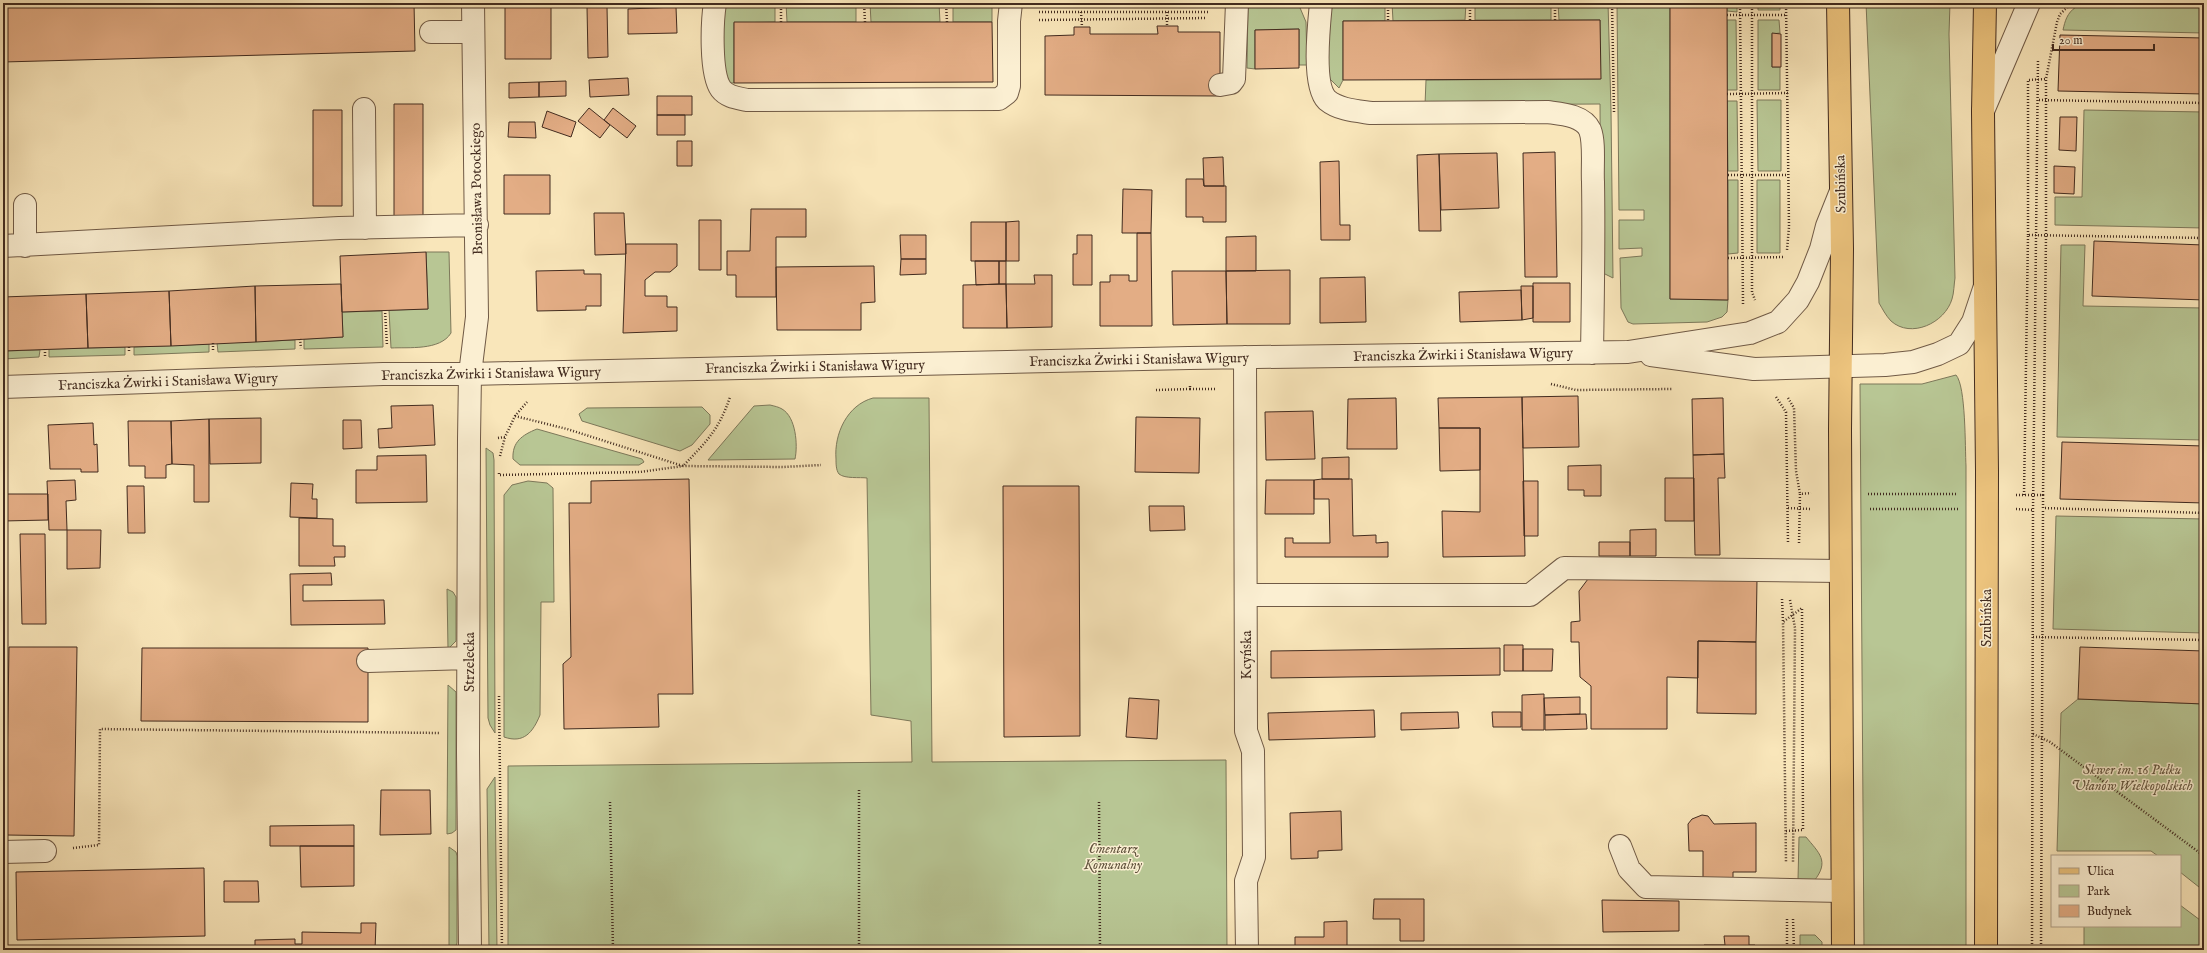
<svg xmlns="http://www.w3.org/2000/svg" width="2207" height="953" viewBox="0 0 2207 953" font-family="'IM FELL English',serif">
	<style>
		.green { fill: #b8c694; stroke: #7d785a }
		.building { fill: #e3ad85; stroke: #422b1f }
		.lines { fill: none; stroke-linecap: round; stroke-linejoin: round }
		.minor-casing { stroke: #705a46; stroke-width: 24 }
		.major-casing { stroke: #422b1f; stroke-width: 24 }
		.path { stroke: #422b1f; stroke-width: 2.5; stroke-dasharray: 1 2; stroke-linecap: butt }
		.minor { stroke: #fbefd2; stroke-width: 22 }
		.major { stroke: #ecc37d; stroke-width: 22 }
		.labels { text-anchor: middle; stroke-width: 3; stroke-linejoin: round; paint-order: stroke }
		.street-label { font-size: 14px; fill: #422b1f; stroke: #fbefd2 }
		.park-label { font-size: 14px; font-style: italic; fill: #60523c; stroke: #fbefd2 }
	</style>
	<rect width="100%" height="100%" fill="#f9e6ba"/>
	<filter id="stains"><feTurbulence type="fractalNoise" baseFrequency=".005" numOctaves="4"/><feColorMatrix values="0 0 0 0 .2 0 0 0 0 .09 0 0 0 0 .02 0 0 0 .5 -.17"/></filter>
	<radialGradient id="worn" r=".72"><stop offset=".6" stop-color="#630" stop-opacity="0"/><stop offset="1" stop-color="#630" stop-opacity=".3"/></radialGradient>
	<path class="green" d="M 724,3 L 775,3 L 775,22 L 734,23 L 734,83 L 724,83 L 721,14 Z
		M 786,3 L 856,3 L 856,22 L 787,22 Z
		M 870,3 L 939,3 L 940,22 L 871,22 Z
		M 953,3 L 992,3 L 992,22 L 953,22 Z
		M 1248,3 L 1298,3 L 1306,22 L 1307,65 L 1299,65 L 1299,29 L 1255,30 L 1255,69 L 1247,68 Z
		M 1326,3 L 1385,3 L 1385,21 L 1343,21 L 1343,80 L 1339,88 L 1326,75 Z
		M 1392,3 L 1466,3 L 1465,20 L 1393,21 Z
		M 1475,3 L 1551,3 L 1551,20 L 1475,20 Z
		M 1558,3 L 1608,3 L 1611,110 L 1613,278 L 1601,272 L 1600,104 L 1425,105 L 1426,80 L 1600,79 L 1600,20 L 1559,20 Z
		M 1617,3 L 1670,3 L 1670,299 L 1728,300 L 1727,312 L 1722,317 L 1707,322 L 1633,324 L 1628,322 L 1621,308 L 1620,258 L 1642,256 L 1642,248 L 1619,249 L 1619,220 L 1644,220 L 1644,210 L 1619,210 Z
		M 1727,3 L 1737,3 L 1737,12 L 1727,11 Z
		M 1758,3 L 1780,3 L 1780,10 L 1758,10 Z
		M 1866,3 L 1950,3 L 1949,34 L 1955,278 C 1954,284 1954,293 1952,299 C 1945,323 1911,339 1891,321 C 1886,316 1882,308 1879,303 Z
		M 2204,3 L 2204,33 L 2063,30 C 2065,21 2067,13 2076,7 Z
		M 1727,20 L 1736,20 L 1737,90 L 1727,90 Z
		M 1758,20 L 1779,20 L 1780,33 L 1772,34 L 1772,67 L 1780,67 L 1780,90 L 1758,90 Z
		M 1757,100 L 1781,100 L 1781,171 L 1758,171 Z
		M 1727,101 L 1737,101 L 1738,171 L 1728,171 Z
		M 2084,110 L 2204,112 L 2204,228 L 2055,225 L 2055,197 L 2082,197 Z
		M 1728,180 L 1738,180 L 1738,253 L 1728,254 Z
		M 1757,180 L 1780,180 L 1780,253 L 1757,253 Z
		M 2061,245 L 2085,245 L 2083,306 L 2204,308 L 2204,440 L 2057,437 Z
		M 426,252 L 449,252 L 451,333 C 440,351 408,347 391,348 L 389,310 L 428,309 Z
		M 382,311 L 383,347 L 304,349 L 304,339 L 343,337 L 342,312 Z
		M 295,340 L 295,349 L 218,352 L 217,343 Z
		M 209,344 L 209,352 L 134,355 L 134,347 Z
		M 125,347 L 125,355 L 49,357 L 49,349 Z
		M 40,350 L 39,357 L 3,359 L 3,351 Z
		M 1956,375 C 1966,386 1965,448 1966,466 L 1966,950 L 1864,950 L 1860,384 L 1922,384 Z
		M 873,398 L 929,398 L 932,762 L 1226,760 L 1227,950 L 508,950 L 508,766 L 912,762 L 911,721 L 871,715 L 867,478 C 860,477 845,479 839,474 C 836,470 836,464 836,459 C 834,434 847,405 873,398 Z
		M 770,405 C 774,406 779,407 782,409 C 796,417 798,445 795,459 L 708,460 L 754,406 Z
		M 702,407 L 710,415 L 710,424 L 692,445 L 680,451 L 582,421 L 579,414 L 587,408 Z
		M 537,429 L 642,459 L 644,462 L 639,465 L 520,465 L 513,459 C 512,442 522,435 537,429 Z
		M 486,448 L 493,453 L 494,460 L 495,733 L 490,725 L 488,718 Z
		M 528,481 L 547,483 L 553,488 L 554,602 L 541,602 L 540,715 C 533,732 524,744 504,737 L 504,495 L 512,485 Z
		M 2056,516 L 2204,519 L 2204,633 L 2053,629 Z
		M 447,589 L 453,592 L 456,597 L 456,641 L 448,649 Z
		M 448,685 L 456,692 L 456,830 L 452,833 L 447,834 Z
		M 2078,699 L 2204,704 L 2204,891 L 2180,872 L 2180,856 L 2158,856 L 2151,851 L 2057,851 L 2061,713 Z
		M 495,777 L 497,950 L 489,950 L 487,789 Z
		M 1799,837 L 1806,837 C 1819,853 1830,861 1814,881 L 1798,880 Z
		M 449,847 L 456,852 L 457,856 L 457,943 L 454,950 L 449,950 Z
		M 2180,905 L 2204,923 L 2204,950 L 2084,950 L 2084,926 L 2180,926 Z
		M 1800,935 L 1815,935 L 1822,942 L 1822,950 L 1800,950 Z"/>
	<path class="building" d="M 3,3 L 414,3 L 415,51 L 3,62 Z
		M 1670,3 L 1727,3 L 1728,300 L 1670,299 Z
		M 551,6 L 551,59 L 505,59 L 505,7 Z
		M 587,7 L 607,7 L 608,57 L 588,58 Z
		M 676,7 L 677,33 L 628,34 L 628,9 Z
		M 1600,20 L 1601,79 L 1343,80 L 1343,21 Z
		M 734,22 L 992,22 L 993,82 L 734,83 Z
		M 1157,26 L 1178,26 L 1178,32 L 1220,32 L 1220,96 L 1045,95 L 1045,36 L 1074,35 L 1074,27 L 1090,27 L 1090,34 L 1158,34 Z
		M 1299,29 L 1299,68 L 1255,69 L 1255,30 Z
		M 1772,33 L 1781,34 L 1781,67 L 1772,67 Z
		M 2060,35 L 2204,38 L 2204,94 L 2058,91 Z
		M 628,78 L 629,95 L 590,97 L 589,80 Z
		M 566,81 L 566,96 L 539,97 L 539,82 Z
		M 539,82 L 539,97 L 509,98 L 509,83 Z
		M 657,96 L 692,96 L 692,115 L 657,115 Z
		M 394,104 L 423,104 L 423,220 L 394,221 Z
		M 589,108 L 610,125 L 600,138 L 578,121 Z
		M 613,108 L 636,126 L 627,138 L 604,120 Z
		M 313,110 L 342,110 L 342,206 L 313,206 Z
		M 547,111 L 576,122 L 571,137 L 542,127 Z
		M 657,115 L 685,115 L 685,135 L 657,135 Z
		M 2060,117 L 2077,117 L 2076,151 L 2059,150 Z
		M 509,122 L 535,122 L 536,138 L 508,137 Z
		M 677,141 L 692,141 L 692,166 L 677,166 Z
		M 1555,152 L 1557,277 L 1525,277 L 1523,153 Z
		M 1497,153 L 1499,208 L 1441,210 L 1439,154 Z
		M 1439,154 L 1441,231 L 1419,231 L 1417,155 Z
		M 1223,157 L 1224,186 L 1204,186 L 1203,158 Z
		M 1339,161 L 1340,225 L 1350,225 L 1350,240 L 1321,240 L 1320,162 Z
		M 2054,166 L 2075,167 L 2074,194 L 2054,193 Z
		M 504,175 L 550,175 L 550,214 L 504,214 Z
		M 1186,179 L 1203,179 L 1204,186 L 1226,186 L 1226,222 L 1203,222 L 1203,217 L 1186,217 Z
		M 1123,189 L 1152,190 L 1151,233 L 1122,233 Z
		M 751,209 L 806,209 L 806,237 L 776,237 L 776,297 L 736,297 L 736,275 L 727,275 L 727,251 L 750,251 Z
		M 594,213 L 624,213 L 626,254 L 595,255 Z
		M 699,220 L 721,220 L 721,270 L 699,270 Z
		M 1019,221 L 1019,261 L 1006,261 L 1006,222 Z
		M 971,222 L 1006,222 L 1006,261 L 971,261 Z
		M 1137,233 L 1151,233 L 1152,326 L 1100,326 L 1100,282 L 1110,282 L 1110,275 L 1129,275 L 1129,281 L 1137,281 Z
		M 900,235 L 926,235 L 926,259 L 901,259 Z
		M 1077,235 L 1092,235 L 1092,285 L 1073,285 L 1073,254 L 1077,254 Z
		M 1256,236 L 1256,271 L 1226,271 L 1226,237 Z
		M 2094,241 L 2204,245 L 2204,300 L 2092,296 Z
		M 626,244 L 677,244 L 677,266 L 670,272 L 655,272 L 645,280 L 645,296 L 667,296 L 667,307 L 677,307 L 677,331 L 623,333 Z
		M 426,252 L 428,309 L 342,312 L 340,256 Z
		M 901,259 L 926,259 L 926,274 L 900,275 Z
		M 975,261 L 999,261 L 999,284 L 976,285 Z
		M 999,261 L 1006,261 L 1006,284 L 999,284 Z
		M 874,266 L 875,302 L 861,303 L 861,330 L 777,330 L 776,267 Z
		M 584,270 L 584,274 L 601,274 L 601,306 L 586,306 L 586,310 L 537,311 L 536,271 Z
		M 1290,270 L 1290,324 L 1227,324 L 1226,271 Z
		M 1172,271 L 1226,271 L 1227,324 L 1173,325 Z
		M 1034,275 L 1052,275 L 1052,327 L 1007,328 L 1006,284 L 1035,284 Z
		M 1365,277 L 1366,322 L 1320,323 L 1320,278 Z
		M 1533,283 L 1570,283 L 1570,322 L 1533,322 Z
		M 341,284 L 343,337 L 256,342 L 255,286 Z
		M 1006,284 L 1007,328 L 963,328 L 963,285 Z
		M 255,286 L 256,342 L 171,346 L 169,291 Z
		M 1521,286 L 1533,286 L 1533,318 L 1522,320 Z
		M 1521,290 L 1522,320 L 1460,322 L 1459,292 Z
		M 169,291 L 171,346 L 88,348 L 86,294 Z
		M 86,294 L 88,348 L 3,351 L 3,297 Z
		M 1578,396 L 1579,447 L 1523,448 L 1522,397 Z
		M 1522,397 L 1525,556 L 1443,557 L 1442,511 L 1480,512 L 1480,428 L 1439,428 L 1438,398 Z
		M 1396,398 L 1397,449 L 1347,449 L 1348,399 Z
		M 1720,398 L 1723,398 L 1724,454 L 1693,455 L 1692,399 Z
		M 433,405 L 435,445 L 379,448 L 378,429 L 392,428 L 391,406 Z
		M 1313,411 L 1315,459 L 1266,460 L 1265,412 Z
		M 1136,417 L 1200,418 L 1199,473 L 1135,472 Z
		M 261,418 L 261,463 L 210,464 L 209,419 Z
		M 209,419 L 209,502 L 194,502 L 194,465 L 172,464 L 171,421 Z
		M 343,420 L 361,420 L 362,448 L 343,449 Z
		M 128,421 L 171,421 L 172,464 L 166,465 L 166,478 L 145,478 L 145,466 L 129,466 Z
		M 93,423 L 94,445 L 97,444 L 98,472 L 81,472 L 81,469 L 50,469 L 48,425 Z
		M 1439,428 L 1480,428 L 1480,470 L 1440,471 Z
		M 2062,442 L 2204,446 L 2204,503 L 2060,499 Z
		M 1724,454 L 1725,478 L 1718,478 L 1720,555 L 1695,555 L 1693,455 Z
		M 426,455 L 427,502 L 356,503 L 356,470 L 377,470 L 377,456 Z
		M 1349,457 L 1349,479 L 1322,479 L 1322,458 Z
		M 1601,465 L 1601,496 L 1584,496 L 1584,490 L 1568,490 L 1568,466 Z
		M 1665,478 L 1694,478 L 1694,521 L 1665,521 Z
		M 689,479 L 693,694 L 658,694 L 659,727 L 564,729 L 563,664 L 571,657 L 569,503 L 591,503 L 591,481 Z
		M 1322,479 L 1352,479 L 1353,536 L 1376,535 L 1376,543 L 1388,542 L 1388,557 L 1285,557 L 1285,538 L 1293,538 L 1293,543 L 1330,543 L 1329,499 L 1314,499 L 1314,480 Z
		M 75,480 L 76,500 L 66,501 L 67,530 L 49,530 L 47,481 Z
		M 1266,480 L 1314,480 L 1314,514 L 1265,514 Z
		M 1523,481 L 1538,481 L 1538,536 L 1524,536 Z
		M 291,483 L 313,484 L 312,499 L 317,499 L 317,518 L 290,517 Z
		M 127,486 L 144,486 L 145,533 L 128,533 Z
		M 1003,486 L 1079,486 L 1080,736 L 1004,737 Z
		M 3,494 L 48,494 L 48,520 L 3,521 Z
		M 1149,506 L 1184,506 L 1185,530 L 1150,531 Z
		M 299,518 L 333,519 L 333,546 L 345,546 L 345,557 L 334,557 L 335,566 L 299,566 Z
		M 1656,529 L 1656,556 L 1630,556 L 1630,530 Z
		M 67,530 L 101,530 L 100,568 L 67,569 Z
		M 20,534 L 45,534 L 46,624 L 22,624 Z
		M 1599,542 L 1630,542 L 1630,556 L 1599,556 Z
		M 331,573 L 332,585 L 303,585 L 303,601 L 384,600 L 385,624 L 291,625 L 290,574 Z
		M 1588,579 L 1757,579 L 1756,642 L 1698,641 L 1698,678 L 1667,677 L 1667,729 L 1591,729 L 1591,686 L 1580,677 L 1579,642 L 1571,642 L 1571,622 L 1580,621 L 1579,591 Z
		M 1698,641 L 1756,642 L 1756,714 L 1697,713 Z
		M 1504,645 L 1523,645 L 1523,671 L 1504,671 Z
		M 9,647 L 77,647 L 74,836 L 6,835 Z
		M 2080,647 L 2204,651 L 2204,704 L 2078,699 Z
		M 142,648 L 368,648 L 368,722 L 141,721 Z
		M 1500,648 L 1500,675 L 1271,678 L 1271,651 Z
		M 1523,649 L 1553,649 L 1552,671 L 1523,671 Z
		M 1544,694 L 1544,730 L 1522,730 L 1522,695 Z
		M 1580,697 L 1580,714 L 1545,715 L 1544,698 Z
		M 1129,698 L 1159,700 L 1157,739 L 1126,737 Z
		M 1374,710 L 1375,737 L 1269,740 L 1268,713 Z
		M 1458,712 L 1459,728 L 1401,730 L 1401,713 Z
		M 1492,712 L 1521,712 L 1521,727 L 1493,727 Z
		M 1586,714 L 1587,729 L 1545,730 L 1545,715 Z
		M 381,790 L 430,790 L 431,834 L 380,835 Z
		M 1341,811 L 1342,850 L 1318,851 L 1318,858 L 1291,859 L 1290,813 Z
		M 1702,815 L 1708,816 L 1714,824 L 1756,823 L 1756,872 L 1733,872 L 1733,880 L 1703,880 L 1703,851 L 1689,851 L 1688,824 L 1692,819 Z
		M 354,825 L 354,846 L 270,846 L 270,826 Z
		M 300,846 L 354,846 L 354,886 L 301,887 Z
		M 204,868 L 205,936 L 17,940 L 16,872 Z
		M 224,881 L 258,881 L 259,902 L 224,902 Z
		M 1374,899 L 1424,899 L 1424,941 L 1400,941 L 1400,919 L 1373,919 Z
		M 1602,900 L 1679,901 L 1679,931 L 1603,932 Z
		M 1347,921 L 1347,950 L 1295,950 L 1295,937 L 1324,937 L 1324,922 Z
		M 361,923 L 376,923 L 375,950 L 255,950 L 255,940 L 295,939 L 295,944 L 302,944 L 302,932 L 361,933 Z
		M 1724,936 L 1749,936 L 1749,945 L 1755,945 L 1755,950 L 1704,950 L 1704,945 L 1725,945 Z
		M 1444,947 L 1444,950 L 1415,950 L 1415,948 Z
		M 1398,948 L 1415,948 L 1415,950 L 1398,950 Z"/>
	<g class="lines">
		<defs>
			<path id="minor" d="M 715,3 C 712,22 710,74 721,89 C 727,97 738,98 747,100 L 999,99 L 1007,93 L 1009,86 L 1009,21 L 1011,3
				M 1321,3 C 1319,24 1312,85 1327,100 C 1339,110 1357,111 1371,113 L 1547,112 C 1561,114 1583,115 1590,130 C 1595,143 1592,168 1593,182 C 1594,239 1593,296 1592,353
				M 431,32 L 473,32
				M 1220,85 L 1231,83 L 1234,79 L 1237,3
				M 364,109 L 365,228
				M 1983,111 L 2029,3
				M 25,205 L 25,246
				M 3,246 L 339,228 L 477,225
				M 1651,355 L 1754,369 L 1885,365 L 1913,362 L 1938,354 L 1959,344 L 1973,322 L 1984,289
				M 1245,357 L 1246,731 L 1253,751 L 1254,857 L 1246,881 L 1247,950
				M 3,387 L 383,374 L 470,374 L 1189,358 L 1628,352 L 1750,333 L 1778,322 L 1798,300 L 1808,282 L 1821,249 L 1827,226 L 1841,191
				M 1246,595 L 1530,595 L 1564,568 L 1840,571
				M 368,661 L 468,658
				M 1620,846 L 1629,869 L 1646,887 L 1842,891
				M 3,852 L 45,851
				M 470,950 L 468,752 L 469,439 L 470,374 L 477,317 L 473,3"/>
			<path id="major" d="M 1838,3 L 1842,249 L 1840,430 L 1843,950
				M 1985,3 L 1983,112 L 1987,471 L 1986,950"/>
		</defs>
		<use href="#minor" class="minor-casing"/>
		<use href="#major" class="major-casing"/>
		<path class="path" d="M 781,3 L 781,22
			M 864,3 L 865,22
			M 946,3 L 947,22
			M 1612,3 L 1614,112
			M 1740,3 L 1743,304
			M 1752,3 L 1752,292 L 1755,300
			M 1786,3 L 1789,227 L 1787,250
			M 1039,12 L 1208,12
			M 1081,12 L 1082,27
			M 1167,12 L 1167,26
			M 1727,15 L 1786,15
			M 1039,20 L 1207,18
			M 1388,20 L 1388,3
			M 1470,20 L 1470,3
			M 1555,20 L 1555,3
			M 1727,94 L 1788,93
			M 2039,100 L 2204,103
			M 1728,175 L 1788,175
			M 2028,235 L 2028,80 L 2046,79
			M 1728,258 L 1785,257
			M 385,310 L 387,346
			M 300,339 L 301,348
			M 213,343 L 213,351
			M 129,347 L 129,353
			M 45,349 L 45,356
			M 1551,384 L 1576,390 L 1673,389
			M 1190,386 L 1190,389 L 1216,389
			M 1156,390 L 1190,389
			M 1776,397 L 1786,412 L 1788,543
			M 1788,398 L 1794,408 L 1796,471 L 1800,494
			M 515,416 L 567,429 L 683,466 C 706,442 719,430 730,397
			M 498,438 L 505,437 L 515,416 L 527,402
			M 500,456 L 505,437
			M 499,473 L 499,475 L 640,472 L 683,466 L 783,467 L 821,465
			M 1868,494 L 1957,494
			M 2016,495 L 2043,495 L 2043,508 L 2204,513
			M 2024,495 L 2028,235 L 2204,238
			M 2043,495 L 2046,235 L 2046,79 L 2057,22 L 2060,14 L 2072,3
			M 1788,508 L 1811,509
			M 1870,509 L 1959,509
			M 2016,509 L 2033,510
			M 1799,543 L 1800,494 L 1811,493
			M 1782,599 L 1783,622
			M 1790,600 L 1795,628 L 1793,862
			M 2033,637 L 2204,640
			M 499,696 L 502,950
			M 2033,734 L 2050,742 L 2204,856
			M 610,802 L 613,950
			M 1099,802 L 1100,950
			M 1786,831 L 1803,830 L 1802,608 L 1783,622 C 1784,702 1785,782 1786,862
			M 73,848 L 99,845 L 100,729 L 440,733
			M 1787,919 L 1787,950
			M 1793,919 L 1794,950
			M 859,950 L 859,789
			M 2032,950 L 2033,510 L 2038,59
			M 2041,950 L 2043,509"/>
		<use href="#minor" class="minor"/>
		<use href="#major" class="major"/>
	</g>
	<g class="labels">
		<g class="street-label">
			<text transform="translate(1840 184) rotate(-91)" y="5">Szubińska</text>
			<text transform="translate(476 189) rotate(-91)" y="5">Bronisława Potockiego</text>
			<text transform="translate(1463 354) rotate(-1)" y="5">Franciszka Żwirki i Stanisława Wigury</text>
			<text transform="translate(1139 359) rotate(-1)" y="5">Franciszka Żwirki i Stanisława Wigury</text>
			<text transform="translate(815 366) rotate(-1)" y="5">Franciszka Żwirki i Stanisława Wigury</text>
			<text transform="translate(491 373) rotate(-1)" y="5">Franciszka Żwirki i Stanisława Wigury</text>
			<text transform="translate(168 381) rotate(-2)" y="5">Franciszka Żwirki i Stanisława Wigury</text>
			<text transform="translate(1986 618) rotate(-90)" y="5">Szubińska</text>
			<text transform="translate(1246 655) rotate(-90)" y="5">Kcyńska</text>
			<text transform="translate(469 662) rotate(-90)" y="5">Strzelecka</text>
		</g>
		<g class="park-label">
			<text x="2132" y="774">Skwer im. 16 Pułku<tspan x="2132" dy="16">Ułanów Wielkopolskich</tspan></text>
			<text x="1113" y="853">Cmentarz<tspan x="1113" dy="16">Komunalny</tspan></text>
		</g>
	</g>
	<rect width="2207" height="953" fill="none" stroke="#f9e6ba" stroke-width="16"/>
	<rect x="4" y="4" width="2199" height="945" fill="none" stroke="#422b1f" stroke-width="2"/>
	<rect x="8" y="8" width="2191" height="937" fill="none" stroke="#422b1f"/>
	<rect x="2051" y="855" width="130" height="72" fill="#fbefd2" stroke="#b1a18a"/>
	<rect x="2059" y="868" width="20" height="6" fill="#ecc37d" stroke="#b1a18a"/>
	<text x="2087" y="875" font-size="12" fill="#422b1f">Ulica</text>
	<rect x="2059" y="885" width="20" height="12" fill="#b8c694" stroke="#b1a18a"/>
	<text x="2087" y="895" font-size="12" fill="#422b1f">Park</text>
	<rect x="2059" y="905" width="20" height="12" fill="#e3ad85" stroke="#b1a18a"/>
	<text x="2087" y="915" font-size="12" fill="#422b1f">Budynek</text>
	<path d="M2053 44v6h101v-6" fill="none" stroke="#422b1f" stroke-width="2"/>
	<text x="2059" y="44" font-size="12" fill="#422b1f" stroke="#fbefd2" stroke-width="3" paint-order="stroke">20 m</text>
	<rect width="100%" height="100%" filter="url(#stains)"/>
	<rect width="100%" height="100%" fill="url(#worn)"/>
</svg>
